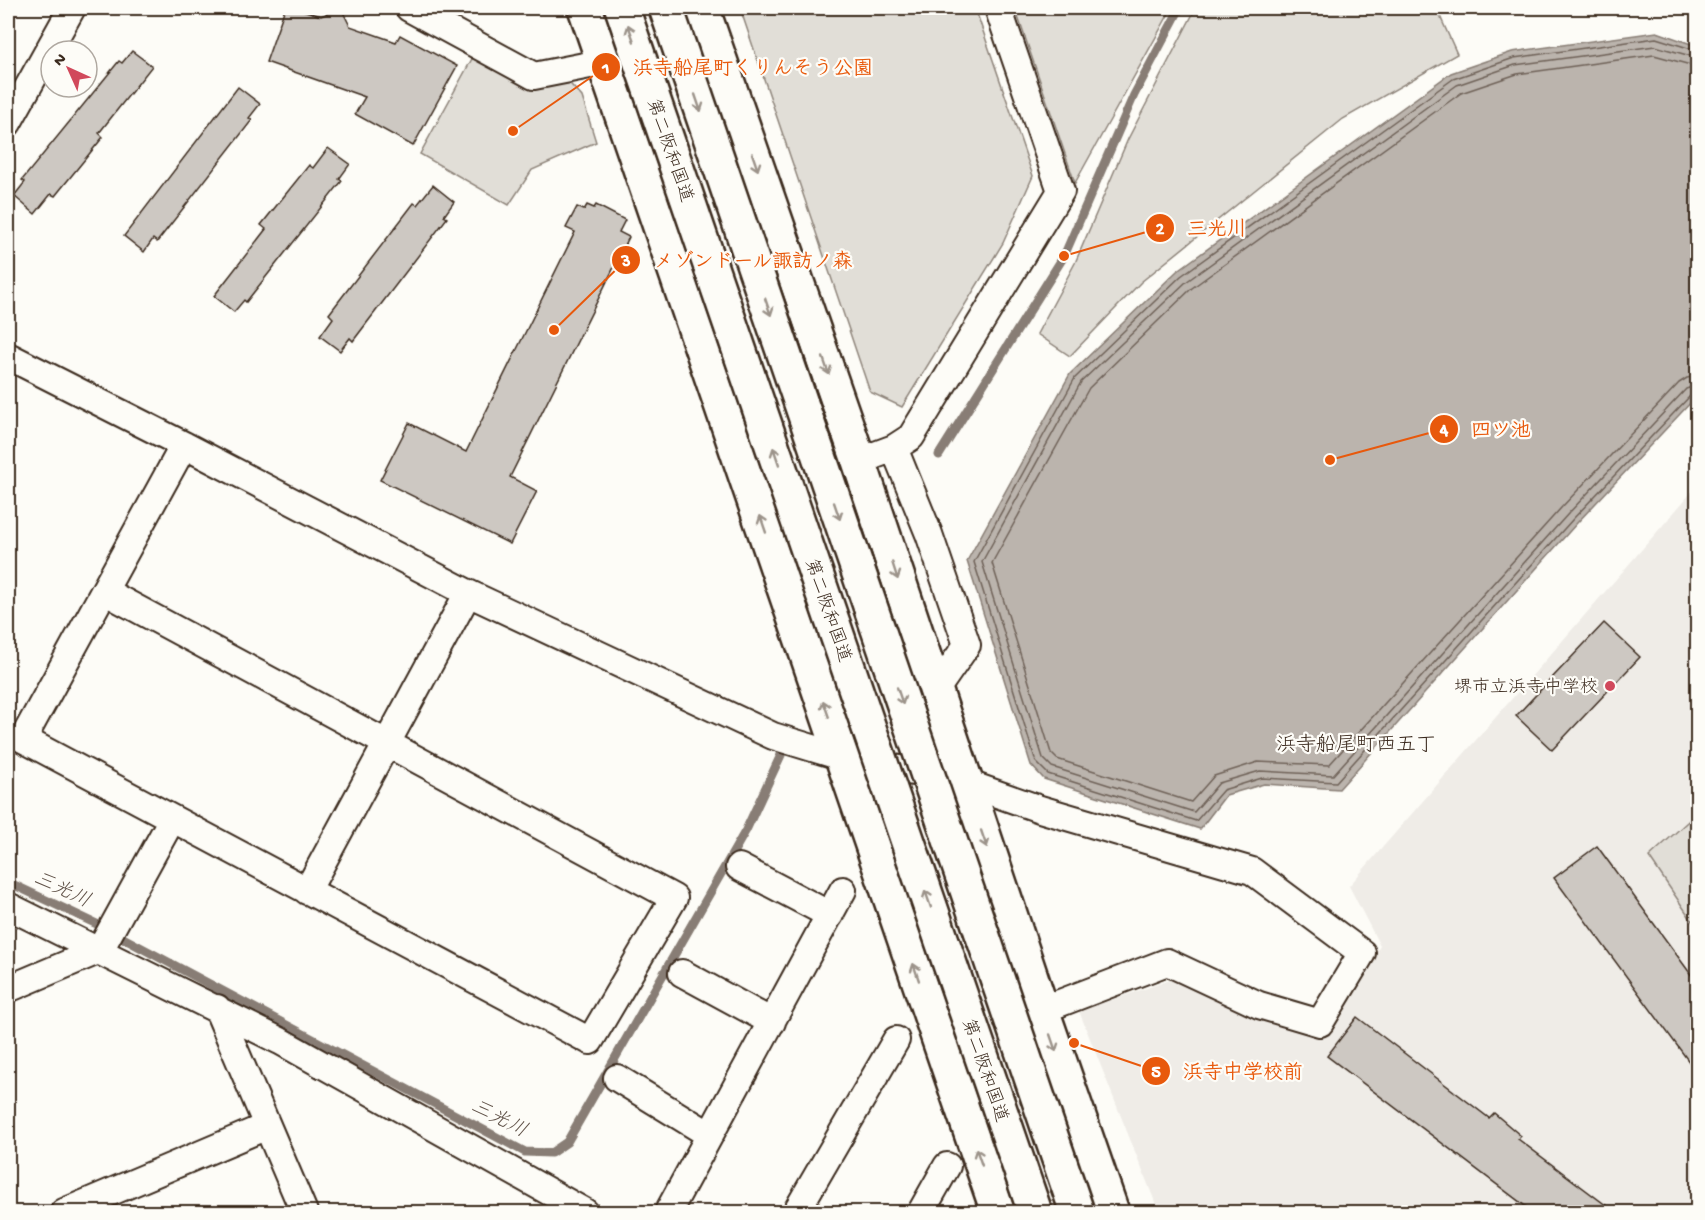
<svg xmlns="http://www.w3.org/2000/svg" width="1705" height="1220" viewBox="0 0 1705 1220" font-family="'Gochi Hand','Klee One',sans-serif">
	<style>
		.built { fill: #efece7 }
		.green { fill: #e1ded7; stroke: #8e847a; stroke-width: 1.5 }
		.water { fill: #bbb4ad; stroke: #887d74; stroke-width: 1.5 }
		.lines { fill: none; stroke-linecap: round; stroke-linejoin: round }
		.shore { stroke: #6e6157; stroke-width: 1.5 }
		.stream { stroke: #887d74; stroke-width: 9 }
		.building { fill: #cdc8c2; stroke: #3b2a1e; stroke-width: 1.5 }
		.minor-casing { stroke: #3b2a1e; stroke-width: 30 }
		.trunk-casing { stroke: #3b2a1e; stroke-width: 38 }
		.minor { stroke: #fdfcf7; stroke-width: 26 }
		.trunk { stroke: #fdfcf7; stroke-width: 33 }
		.trunk-bridge-casing { stroke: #3b2a1e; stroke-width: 38; stroke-linecap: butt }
		.trunk-bridge { stroke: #fdfcf7; stroke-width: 33 }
		.oneway { stroke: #9c938a }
		.poi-dot { fill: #d1495b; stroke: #fdfcf7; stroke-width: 2 }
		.labels { text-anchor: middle; stroke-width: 4.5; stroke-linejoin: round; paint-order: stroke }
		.street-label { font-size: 18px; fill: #3b2a1e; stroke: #fdfcf7 }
		.poi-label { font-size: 18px; fill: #3b2a1e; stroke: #fdfcf7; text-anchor: end }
		.neighbourhood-label { font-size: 20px; fill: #3b2a1e; stroke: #fdfcf7 }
		.water-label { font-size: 20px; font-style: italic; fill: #615349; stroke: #fdfcf7 }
		.leader { fill: none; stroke: #e8590c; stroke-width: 2 }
		.callout-dot { fill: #e8590c; stroke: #fdfcf7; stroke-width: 2 }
		.mark-label { font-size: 18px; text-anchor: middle; font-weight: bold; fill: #fff }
		.callout-label { font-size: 20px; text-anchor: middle; font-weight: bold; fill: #e8590c; stroke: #fdfcf7; stroke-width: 4.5; stroke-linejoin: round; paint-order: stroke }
	</style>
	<rect width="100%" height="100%" fill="#fdfcf7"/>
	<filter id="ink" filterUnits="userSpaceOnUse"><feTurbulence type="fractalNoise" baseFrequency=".0167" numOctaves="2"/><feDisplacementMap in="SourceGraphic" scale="12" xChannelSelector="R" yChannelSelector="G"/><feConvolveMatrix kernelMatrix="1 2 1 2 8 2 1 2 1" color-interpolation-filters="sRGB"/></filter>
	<g filter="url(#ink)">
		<path class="built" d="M 1697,486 L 1697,1212 L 1159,1212 L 1079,1011 L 1173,979 L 1326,1037 L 1380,946 L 1349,886 Z"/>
		<path class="green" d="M 740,8 L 975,8 L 1033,176 L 1003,243 L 902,407 L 870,392 Z
			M 1015,8 L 1172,8 L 1075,183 Z
			M 1196,8 L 1405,8 L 1439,14 L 1457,54 L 1343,119 L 1141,282 L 1070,356 L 1037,334 L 1075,263 L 1128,139 Z
			M 473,57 L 531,88 L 563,76 L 582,97 L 596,142 L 532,170 L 509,205 L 420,154 Z
			M 1697,813 L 1697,928 L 1649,857 Z"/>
		<path class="water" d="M 1657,32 L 1697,46 L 1697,396 L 1577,523 L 1339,789 L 1264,784 L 1226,795 L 1200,829 L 1044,779 L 1031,765 L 967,561 L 1070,374 L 1177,271 L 1451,73 L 1512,52 Z"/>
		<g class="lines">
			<path class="shore" d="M 1698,51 L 1656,38 L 1514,58 L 1453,79 L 1181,276 L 1075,378 L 974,562 L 1036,762 L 1048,774 L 1196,821 L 1223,790 L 1262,778 L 1336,782 L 1573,519 L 1691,395 L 1698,393
				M 1698,58 L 1655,46 L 1515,65 L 1457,85 L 1186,282 L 1081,382 L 982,562 L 1043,758 L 1052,767 L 1194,812 L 1219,783 L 1260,771 L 1333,775 L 1568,514 L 1686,389 L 1698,385
				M 1698,67 L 1654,55 L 1517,74 L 1461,93 L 1192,288 L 1089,388 L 992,563 L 1051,753 L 1057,759 L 1191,802 L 1214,776 L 1258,762 L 1329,765 L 1561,508 L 1679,383 L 1687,378 L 1698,376"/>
			<path class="stream" d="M 939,455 L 1064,256 L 1134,95 L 1180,8
				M 8,882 L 103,927
				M 123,938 L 525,1152 L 551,1153 L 567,1142 L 746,830 L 781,755"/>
		</g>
		<path class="building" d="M 285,8 L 296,8 L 321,16 L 341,8 L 350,26 L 396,42 L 400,35 L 457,66 L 413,146 L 355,114 L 365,97 L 266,62 Z
			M 132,51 L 152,66 L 99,133 L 103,137 L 55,196 L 51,194 L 35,214 L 14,196 L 25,182 L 22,180 L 119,61 L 122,63 Z
			M 238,87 L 260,104 L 249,118 L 252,120 L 157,242 L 153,239 L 144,252 L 124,236 Z
			M 328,148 L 350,164 L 339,179 L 342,181 L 246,302 L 244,300 L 234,312 L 214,296 L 266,229 L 261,225 L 309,165 L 313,168 Z
			M 433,185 L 454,202 L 444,216 L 447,218 L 353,341 L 350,338 L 340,351 L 320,336 L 333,318 L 329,314 L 414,203 L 417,205 Z
			M 587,205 L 594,208 L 596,205 L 625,220 L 619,232 L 629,237 L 510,477 L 537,491 L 510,544 L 380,480 L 409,423 L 466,452 L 575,232 L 566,228 L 577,207 L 584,210 Z
			M 1604,623 L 1640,657 L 1552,750 L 1516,716 Z
			M 1597,846 L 1698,984 L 1698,1074 L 1554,878 Z
			M 1357,1017 L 1489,1118 L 1494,1113 L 1521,1136 L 1518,1139 L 1615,1212 L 1533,1212 L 1327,1056 Z"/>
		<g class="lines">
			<defs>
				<path id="minor" d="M 409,8 L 534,76 L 605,62
					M 8,123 L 72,8
					M 8,356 L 184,445 L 468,593 L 773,736 L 842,757 L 966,783 L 1040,809 L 1252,871 L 1362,953 L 1320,1023 L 1259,1005 L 1167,962 L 1042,1010
					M 894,448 L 911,437 L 1061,191 L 998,8
					M 859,461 L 894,448 L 929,534 L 967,645 L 935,691
					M 104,591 L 674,898 L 590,1041 L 23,739 L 184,445
					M 739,867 L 830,915
					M 307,891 L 468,593
					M 8,906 L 280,1041 L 585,1212
					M 682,973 L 772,1022
					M 8,989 L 100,950 L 172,819
					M 217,1008 L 304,1212
					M 617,1078 L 710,1135
					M 64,1212 L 267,1126
					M 668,1212 L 843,890
					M 796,1212 L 896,1040
					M 921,1212 L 947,1166"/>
				<path id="trunk" d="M 585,8 L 998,1212
					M 702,8 L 859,461 L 1042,1010 L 1112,1212"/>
			</defs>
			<use href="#minor" class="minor-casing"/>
			<use href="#trunk" class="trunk-casing"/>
			<use href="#minor" class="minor"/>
			<use href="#trunk" class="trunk"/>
			<defs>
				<path id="trunk-bridge" d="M 622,8 L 1035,1212
					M 666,8 L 1077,1212"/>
			</defs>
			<use href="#trunk-bridge" class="trunk-bridge-casing"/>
			<use href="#trunk-bridge" class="trunk-bridge"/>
		</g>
		<defs><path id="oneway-shaft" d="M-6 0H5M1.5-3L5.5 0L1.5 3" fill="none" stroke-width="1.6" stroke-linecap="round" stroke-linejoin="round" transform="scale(1.5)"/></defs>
		<g class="oneway">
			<use href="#oneway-shaft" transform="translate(631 33) rotate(-109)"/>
			<use href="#oneway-shaft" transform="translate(698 103) rotate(71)"/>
			<use href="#oneway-shaft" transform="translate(755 162) rotate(71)"/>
			<use href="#oneway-shaft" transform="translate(768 307) rotate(71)"/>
			<use href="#oneway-shaft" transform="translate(826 366) rotate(71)"/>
			<use href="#oneway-shaft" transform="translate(776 456) rotate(-109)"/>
			<use href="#oneway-shaft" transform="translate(837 511) rotate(71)"/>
			<use href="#oneway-shaft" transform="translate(763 524) rotate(-109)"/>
			<use href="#oneway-shaft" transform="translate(895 571) rotate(72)"/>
			<use href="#oneway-shaft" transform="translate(900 696) rotate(71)"/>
			<use href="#oneway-shaft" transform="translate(826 709) rotate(-109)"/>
			<use href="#oneway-shaft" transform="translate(984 839) rotate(71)"/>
			<use href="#oneway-shaft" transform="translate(928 899) rotate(-109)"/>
			<use href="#oneway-shaft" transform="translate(916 972) rotate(-109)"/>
			<use href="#oneway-shaft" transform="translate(1053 1043) rotate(71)"/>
			<use href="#oneway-shaft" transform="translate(979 1157) rotate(-109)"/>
		</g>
	</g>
	<circle class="poi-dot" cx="1610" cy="686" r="6"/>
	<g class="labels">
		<g class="street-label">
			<text transform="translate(671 150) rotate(71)" y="6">第二阪和国道</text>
			<text transform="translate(829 610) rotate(71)" y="6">第二阪和国道</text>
			<text transform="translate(986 1070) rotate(71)" y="6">第二阪和国道</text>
		</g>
		<g class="poi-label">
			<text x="1598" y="692">堺市立浜寺中学校</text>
		</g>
		<g class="neighbourhood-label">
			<text x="1356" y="750">浜寺船尾町西五丁</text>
		</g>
		<g class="water-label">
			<text transform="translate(63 888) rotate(25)" y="7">三光川</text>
			<text transform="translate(500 1117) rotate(27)" y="7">三光川</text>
		</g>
	</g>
	<path class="leader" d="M513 131L606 67M1064 256L1160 228M554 330L626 260M1330 460L1444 429M1074 1043L1156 1071"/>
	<g class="callout-dot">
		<circle cx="513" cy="131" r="6"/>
		<circle cx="1064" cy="256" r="6"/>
		<circle cx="554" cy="330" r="6"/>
		<circle cx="1330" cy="460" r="6"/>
		<circle cx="1074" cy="1043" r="6"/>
		<circle cx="606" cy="67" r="15"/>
		<circle cx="1160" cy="228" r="15"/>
		<circle cx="626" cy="260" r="15"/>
		<circle cx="1444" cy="429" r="15"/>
		<circle cx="1156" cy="1071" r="15"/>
	</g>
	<g class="mark-label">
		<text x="606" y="73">1</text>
		<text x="1160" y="234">2</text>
		<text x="626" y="266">3</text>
		<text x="1444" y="435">4</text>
		<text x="1156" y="1077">5</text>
	</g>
	<g class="callout-label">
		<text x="753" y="74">浜寺船尾町くりんそう公園</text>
		<text x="1217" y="235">三光川</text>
		<text x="753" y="267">メゾンドール諏訪ノ森</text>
		<text x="1501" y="436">四ツ池</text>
		<text x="1243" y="1078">浜寺中学校前</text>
	</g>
	<rect width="1705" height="1220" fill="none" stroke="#fdfcf7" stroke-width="30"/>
	<rect x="15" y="15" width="1675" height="1190" fill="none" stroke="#3b2a1e" stroke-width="2" filter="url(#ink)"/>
	<g transform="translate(69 69) rotate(315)"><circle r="28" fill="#fdfcf7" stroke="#afa8a0" stroke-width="1.5"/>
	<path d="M0-4.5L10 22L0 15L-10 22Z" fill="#d1495b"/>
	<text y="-9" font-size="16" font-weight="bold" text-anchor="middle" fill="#3b2a1e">N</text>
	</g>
</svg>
